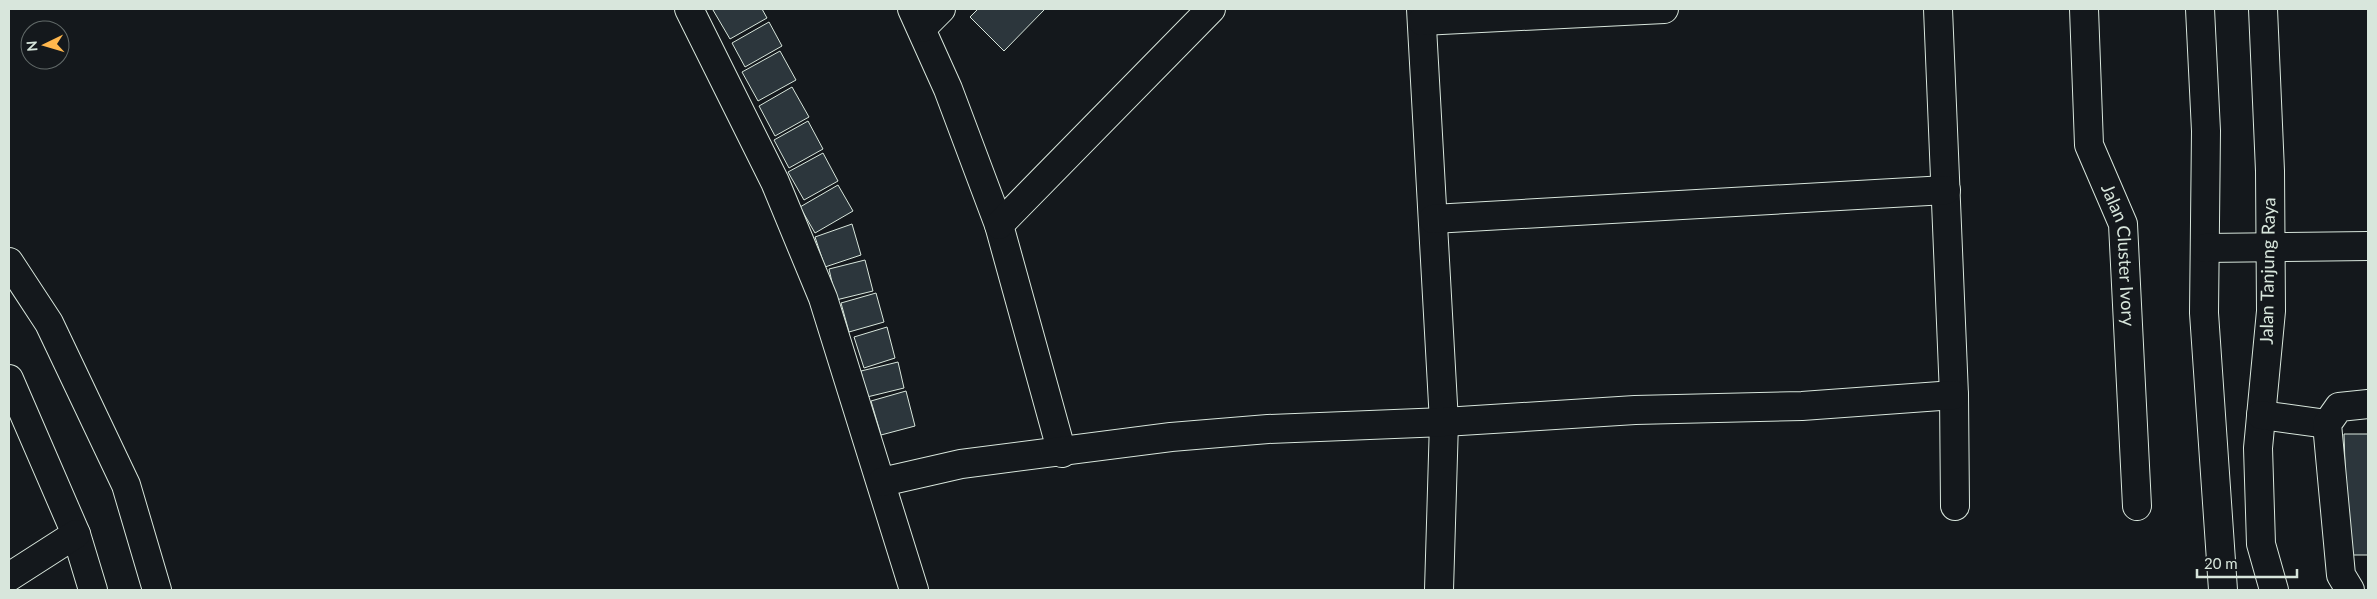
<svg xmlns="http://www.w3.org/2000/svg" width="2377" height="599" viewBox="0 0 2377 599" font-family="Lato,sans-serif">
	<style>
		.building { fill: #2c363c; stroke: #d8e6dc }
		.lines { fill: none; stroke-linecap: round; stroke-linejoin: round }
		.minor-casing { stroke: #d8e6dc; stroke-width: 30 }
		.minor { stroke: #14181c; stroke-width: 28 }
		.labels { text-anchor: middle; stroke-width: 4; stroke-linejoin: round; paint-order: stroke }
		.street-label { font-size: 18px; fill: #d8e6dc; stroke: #14181c }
	</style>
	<rect width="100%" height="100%" fill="#14181c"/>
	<path class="building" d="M 715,9 L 762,9 L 767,18 L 730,39 L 713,10 Z
		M 978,9 L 1045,9 L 1004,51 L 970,17 Z
		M 769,22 L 782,46 L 745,67 L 732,43 Z
		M 780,51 L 796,80 L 758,101 L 742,72 Z
		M 792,87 L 809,117 L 775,136 L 759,106 Z
		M 808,121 L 823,149 L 789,168 L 774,140 Z
		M 823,153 L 838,181 L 804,200 L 788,172 Z
		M 838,185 L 853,211 L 815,233 L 800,207 Z
		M 852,224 L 861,255 L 825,267 L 815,237 Z
		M 865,260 L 873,291 L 836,300 L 829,269 Z
		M 876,293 L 884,322 L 849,332 L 841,303 Z
		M 887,327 L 895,358 L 864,368 L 854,337 Z
		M 898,362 L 904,388 L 867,397 L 861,371 Z
		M 906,391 L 915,426 L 881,435 L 871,401 Z
		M 2344,434 L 2368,434 L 2368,555 L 2348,555 Z"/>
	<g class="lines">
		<defs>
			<g id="minor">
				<path d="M 689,9 L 775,182 L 823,298 L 914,590"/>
				<path d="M 912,9 L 948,89 L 999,225 L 1062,453"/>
				<path d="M 1421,9 L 1444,422 L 1439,590"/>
				<path d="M 1938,9 L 1954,395 L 1955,506"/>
				<path id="s1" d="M 2084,9 L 2089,145 L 2123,224 L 2137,506"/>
				<path d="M 2200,9 L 2206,131 L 2204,313 L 2223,590"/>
				<path d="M 2263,9 L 2270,171 L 2271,311 L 2258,448 L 2261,544 L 2274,590"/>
				<path d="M 1422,21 L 1664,9"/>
				<path d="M 922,28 L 941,9"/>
				<path d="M 1433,219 L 1946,190"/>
				<path d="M 999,225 L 1211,9"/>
				<path d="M 2205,248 L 2368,246"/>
				<path d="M 9,262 L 49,323 L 126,485 L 157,590"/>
				<path d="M 9,379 L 76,534 L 93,590"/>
				<path d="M 2261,415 L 2327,424"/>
				<path d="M 882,482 L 961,464 L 1171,437 L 1268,429 L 1444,422 L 1635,410 L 1802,406 L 1954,395"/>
				<path d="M 9,577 L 76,534"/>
				<path d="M 2350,590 L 2341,575 L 2327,424 L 2339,407 L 2368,404"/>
			</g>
		</defs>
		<use href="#minor" class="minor-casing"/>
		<use href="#minor" class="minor"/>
	</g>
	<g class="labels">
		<g class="street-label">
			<text dy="6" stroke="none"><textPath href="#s1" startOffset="252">Jalan Cluster Ivory</textPath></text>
			<text transform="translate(2268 271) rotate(-89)" y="6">Jalan Tanjung Raya</text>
		</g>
	</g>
	<rect width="2377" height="599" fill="none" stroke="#d8e6dc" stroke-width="20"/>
	<g transform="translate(45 45) rotate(265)"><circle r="24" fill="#14181c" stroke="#626a69"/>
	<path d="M0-4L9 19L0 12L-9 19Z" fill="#ffb74d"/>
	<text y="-8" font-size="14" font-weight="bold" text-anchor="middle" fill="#d8e6dc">N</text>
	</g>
	<path d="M2197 569v8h100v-8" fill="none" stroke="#d8e6dc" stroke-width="2.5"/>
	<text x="2204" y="569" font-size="15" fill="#d8e6dc" stroke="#14181c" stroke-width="4" paint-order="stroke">20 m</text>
</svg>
